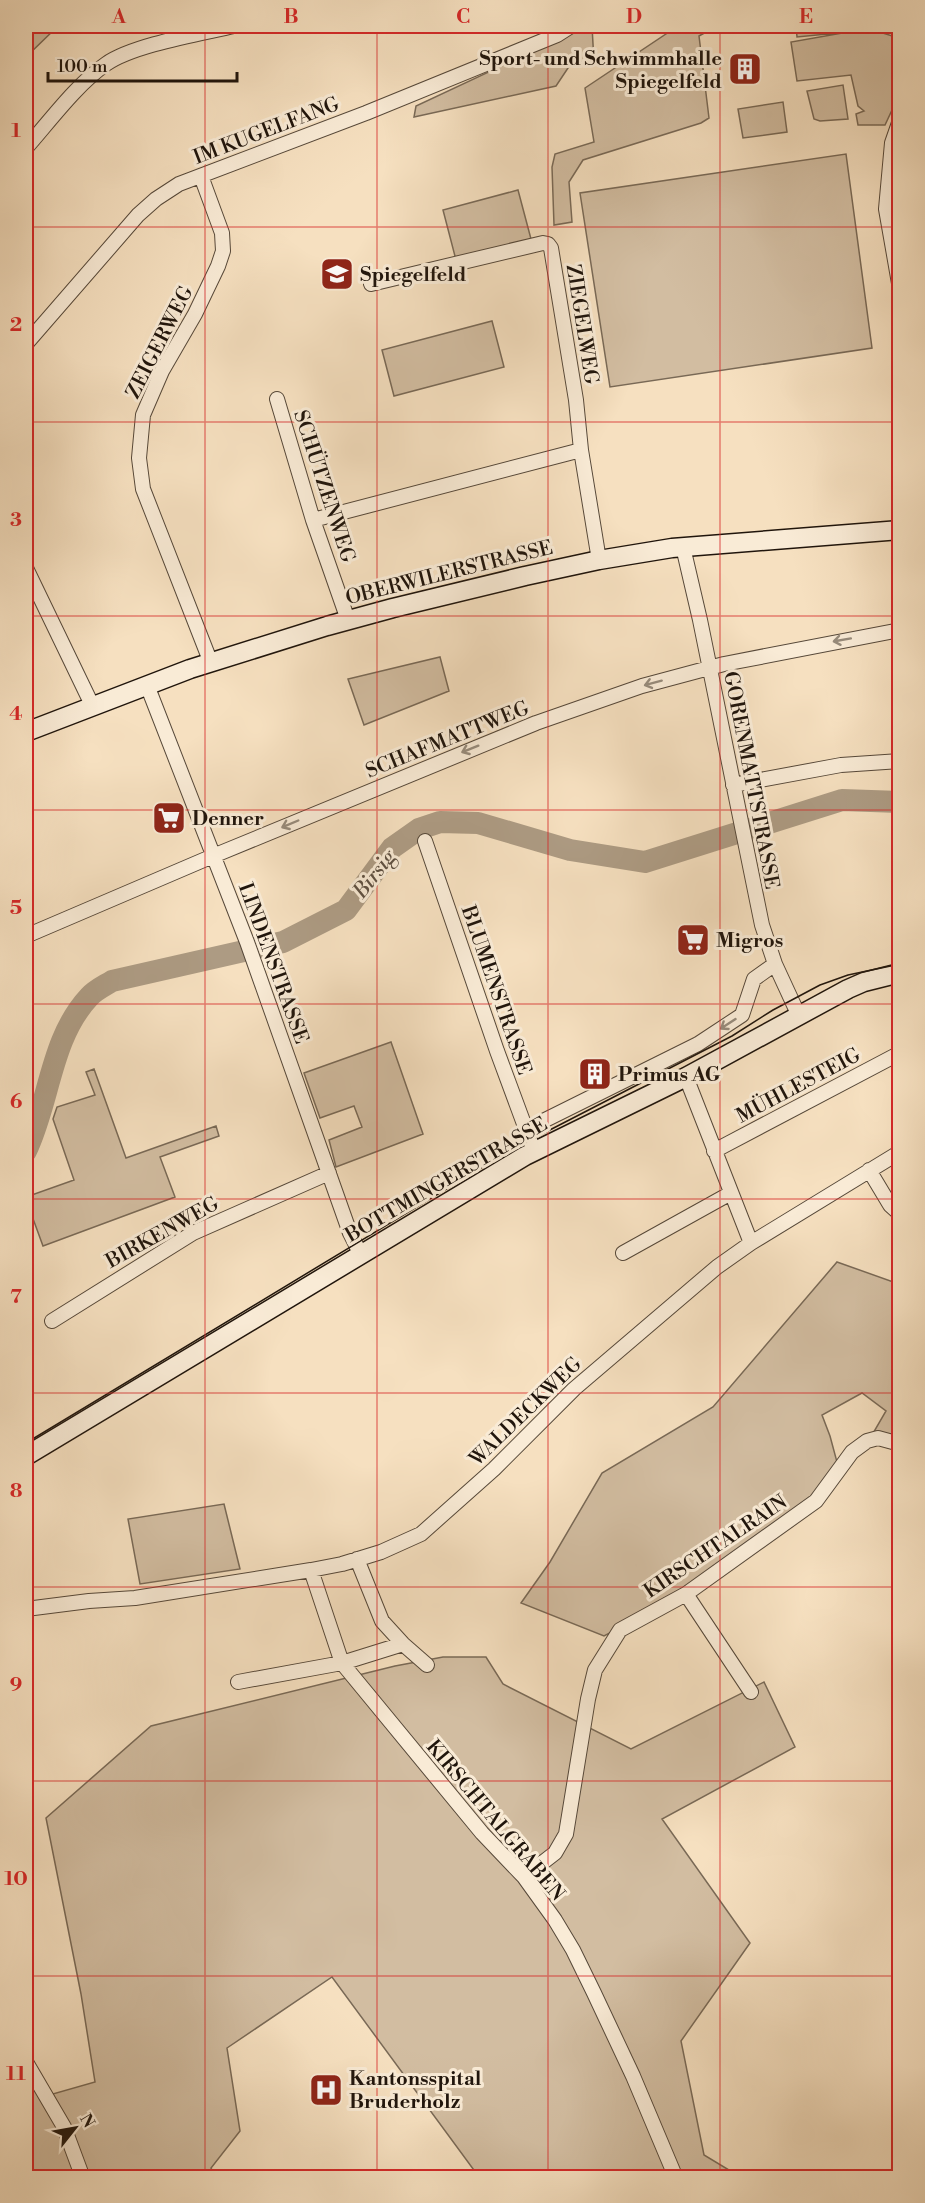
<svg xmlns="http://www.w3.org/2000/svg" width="925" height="2203" viewBox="0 0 925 2203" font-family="'Libre Bodoni',serif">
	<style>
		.green { fill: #d2bda1; stroke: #796956; stroke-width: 1.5 }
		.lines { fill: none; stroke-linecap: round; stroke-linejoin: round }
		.river { stroke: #ad9b83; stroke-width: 22 }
		.street-casing { stroke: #564839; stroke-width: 16 }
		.secondary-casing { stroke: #20150c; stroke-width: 21 }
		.street { stroke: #f9ebd6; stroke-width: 14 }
		.secondary { stroke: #f9ebd6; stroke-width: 18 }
		.tram { stroke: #20150c; stroke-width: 1.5 }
		.oneway { stroke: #978b7b }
		.grid { fill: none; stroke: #d62828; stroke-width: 1.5; stroke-opacity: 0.55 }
		.labels { text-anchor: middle; stroke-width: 6; stroke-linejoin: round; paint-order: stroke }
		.poi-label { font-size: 20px; font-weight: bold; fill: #20150c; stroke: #f9ebd6; text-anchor: start }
		.street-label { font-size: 20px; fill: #20150c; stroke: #f9ebd6 }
		.water-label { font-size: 21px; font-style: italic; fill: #5f5142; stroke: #f9ebd6 }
		.neatline { fill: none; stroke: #d62828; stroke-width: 2 }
		.grid-label { font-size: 20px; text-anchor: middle; font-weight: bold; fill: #d62828 }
	</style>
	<rect width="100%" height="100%" fill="#f6e0c0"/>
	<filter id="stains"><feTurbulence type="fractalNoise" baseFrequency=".00333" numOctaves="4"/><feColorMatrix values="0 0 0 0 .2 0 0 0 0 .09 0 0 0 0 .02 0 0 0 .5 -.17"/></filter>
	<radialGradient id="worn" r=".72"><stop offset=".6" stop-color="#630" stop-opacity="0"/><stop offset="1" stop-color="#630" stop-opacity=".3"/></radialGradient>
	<path class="green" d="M 26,26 L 58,26 L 26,57 Z
		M 587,26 L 592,26 L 594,62 L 570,65 L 556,86 L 414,117 L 416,106 Z
		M 678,26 L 717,26 L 699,36 L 709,118 L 701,123 L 583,160 L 569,182 L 572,222 L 554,225 L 552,167 L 555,154 L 594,142 L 585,88 Z
		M 789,26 L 860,26 L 899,38 L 899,95 L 885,125 L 858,125 L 856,114 L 864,111 L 858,106 L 851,75 L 797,81 L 791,42 L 848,32 L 797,37 L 796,26 Z
		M 843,85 L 848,119 L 820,121 L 814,119 L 807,91 Z
		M 783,102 L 787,132 L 743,138 L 738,109 Z
		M 846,154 L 872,348 L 610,387 L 580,193 Z
		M 518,190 L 531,239 L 456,260 L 443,210 Z
		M 492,321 L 504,367 L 394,396 L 382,350 Z
		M 440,657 L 449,691 L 364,725 L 348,679 Z
		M 391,1042 L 423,1134 L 336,1167 L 329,1140 L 362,1127 L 354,1106 L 320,1118 L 304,1073 Z
		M 94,1069 L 126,1158 L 216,1126 L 219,1136 L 160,1157 L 175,1197 L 43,1246 L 28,1205 L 26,1206 L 26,1197 L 74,1180 L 53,1119 L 57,1107 L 95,1095 L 86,1072 Z
		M 837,1262 L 899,1284 L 899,1442 L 872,1435 L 886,1411 L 862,1393 L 822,1415 L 830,1436 L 837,1462 L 803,1509 L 693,1590 L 604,1636 L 521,1603 L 550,1562 L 602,1473 L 713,1407 Z
		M 224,1504 L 240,1569 L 140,1584 L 128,1519 Z
		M 443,1657 L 486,1657 L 503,1684 L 631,1749 L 764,1682 L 795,1747 L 662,1819 L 750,1943 L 681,2041 L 704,2155 L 734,2173 L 736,2177 L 479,2177 L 332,1977 L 227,2048 L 240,2131 L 211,2168 L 216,2177 L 26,2177 L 26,2073 L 53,2094 L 95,2082 L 81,1994 L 46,1818 L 151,1726 L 395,1666 Z"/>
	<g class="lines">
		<path class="river" d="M 26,1151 C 50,1101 50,1039 89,997 C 95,990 104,986 112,981 L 283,942 L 346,910 L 392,848 L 419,829 L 440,822 L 478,823 L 570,850 L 645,862 L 842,800 L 900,802"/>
		<defs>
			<path id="street" d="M 899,26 L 900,26
				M 900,120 L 892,143 L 886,209 L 900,289
				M 26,148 C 49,122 77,84 106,64 C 133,45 199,34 234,26
				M 201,176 L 222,233 L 223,251 L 218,266 L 195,314 L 162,371 L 143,415 L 139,458 L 143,489 L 211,663
				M 371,284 L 543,243 L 548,244 L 551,248 L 576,400 L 581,450 L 599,560
				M 26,344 L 138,215 L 156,199 L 179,184 L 366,113 L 557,35 L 571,26
				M 277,399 L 313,520 L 348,620
				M 313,520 L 581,450
				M 683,547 L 700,620 L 762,925 L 775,964 L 799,1016
				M 26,568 L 93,707
				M 147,685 L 247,942 L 350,1233 L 361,1255
				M 733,785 L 841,765 L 900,761
				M 425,841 L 497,1051 L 534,1151
				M 26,936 L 213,856 L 536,723 L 642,686 L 724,664 L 900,630
				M 686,1077 L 751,1243
				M 525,1130 L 698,1044 L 742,1015 L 754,979 L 775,964
				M 714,1151 L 900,1053
				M 869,1170 L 890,1205 L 900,1214
				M 623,1253 L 731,1193
				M 52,1321 L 193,1233 L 329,1173
				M 357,1559 L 382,1621 L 403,1644 L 427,1665
				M 311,1570 L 342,1663 L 482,1833 L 524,1877 L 555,1920 L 573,1950 L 594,1993 L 633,2076 L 676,2178
				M 686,1594 L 751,1692
				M 26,1609 L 89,1601 L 135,1598 L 311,1570 L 342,1564 L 381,1552 L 421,1534 L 494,1469 L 574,1389 L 717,1267 L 751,1243 L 900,1152
				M 238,1682 L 342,1663 L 403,1644
				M 524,1877 L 555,1853 L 566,1834 L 588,1699 L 595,1670 L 620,1630 L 686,1594 L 816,1501 L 852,1452 L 867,1441 L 878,1438 L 900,1444
				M 26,2062 L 64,2127 L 83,2178"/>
			<path id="secondary" d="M 26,732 L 190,669 L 327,626 L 393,608 L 525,576 L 599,560 L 672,548 L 900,530
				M 26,1456 L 525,1156 L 686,1077 L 848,989 L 864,982 L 900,973"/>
		</defs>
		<use href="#street" class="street-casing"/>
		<use href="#secondary" class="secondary-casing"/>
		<use href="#street" class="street"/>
		<use href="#secondary" class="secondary"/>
		<path class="tram" d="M 26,1443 L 511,1150 L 732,1036 L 773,1010 L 820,985 L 848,975 L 900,964"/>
	</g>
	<defs><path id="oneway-shaft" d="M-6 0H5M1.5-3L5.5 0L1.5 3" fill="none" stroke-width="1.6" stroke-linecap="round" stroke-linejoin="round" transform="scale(1.5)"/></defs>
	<g class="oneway">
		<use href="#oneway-shaft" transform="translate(842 640) rotate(170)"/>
		<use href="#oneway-shaft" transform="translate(653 683) rotate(165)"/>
		<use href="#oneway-shaft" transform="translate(470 749) rotate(158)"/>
		<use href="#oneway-shaft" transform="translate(290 824) rotate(157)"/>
		<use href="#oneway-shaft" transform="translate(728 1024) rotate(147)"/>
	</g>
	<path class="grid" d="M 205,26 L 205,2178M 377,26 L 377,2178M 548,26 L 548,2178M 720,26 L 720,2178M 26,227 L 900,227M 26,422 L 900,422M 26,616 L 900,616M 26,810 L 900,810M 26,1004 L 900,1004M 26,1199 L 900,1199M 26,1393 L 900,1393M 26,1587 L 900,1587M 26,1781 L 900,1781M 26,1976 L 900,1976"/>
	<defs>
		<symbol id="building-square" viewBox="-11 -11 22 22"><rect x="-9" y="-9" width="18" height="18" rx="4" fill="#8f2418" stroke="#f9ebd6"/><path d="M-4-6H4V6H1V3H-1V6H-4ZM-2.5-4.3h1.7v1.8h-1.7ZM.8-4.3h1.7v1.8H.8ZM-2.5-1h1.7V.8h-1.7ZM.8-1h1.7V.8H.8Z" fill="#fff"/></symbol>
		<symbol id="school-square" viewBox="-11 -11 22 22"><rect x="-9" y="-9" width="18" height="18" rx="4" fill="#8f2418" stroke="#f9ebd6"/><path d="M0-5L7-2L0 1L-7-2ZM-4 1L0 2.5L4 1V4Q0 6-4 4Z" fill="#fff"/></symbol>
		<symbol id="supermarket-square" viewBox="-11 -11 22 22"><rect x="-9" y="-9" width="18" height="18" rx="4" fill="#8f2418" stroke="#f9ebd6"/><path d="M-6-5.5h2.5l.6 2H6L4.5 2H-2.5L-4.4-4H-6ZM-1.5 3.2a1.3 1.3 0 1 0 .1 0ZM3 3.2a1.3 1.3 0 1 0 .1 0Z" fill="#fff"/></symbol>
		<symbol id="hospital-square" viewBox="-11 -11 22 22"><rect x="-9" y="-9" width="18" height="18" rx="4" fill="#8f2418" stroke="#f9ebd6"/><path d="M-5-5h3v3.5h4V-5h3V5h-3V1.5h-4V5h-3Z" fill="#fff"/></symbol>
	</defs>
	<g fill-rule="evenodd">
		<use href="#building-square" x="726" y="50" width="38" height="38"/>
		<use href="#school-square" x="318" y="255" width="38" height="38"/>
		<use href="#supermarket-square" x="150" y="799" width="38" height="38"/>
		<use href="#supermarket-square" x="674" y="921" width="38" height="38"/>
		<use href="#building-square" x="576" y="1055" width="38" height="38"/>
		<use href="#hospital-square" x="307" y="2071" width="38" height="38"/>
	</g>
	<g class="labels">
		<g class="poi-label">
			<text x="722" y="65" text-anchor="end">Sport- und Schwimmhalle<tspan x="722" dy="23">Spiegelfeld</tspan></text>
			<text x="360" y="281">Spiegelfeld</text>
			<text x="192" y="825">Denner</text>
			<text x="716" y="947">Migros</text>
			<text x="618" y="1081">Primus AG</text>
			<text x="349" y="2085">Kantonsspital<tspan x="349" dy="23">Bruderholz</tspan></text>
		</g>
		<g class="street-label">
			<text transform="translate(266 130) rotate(-21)" y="7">IM KUGELFANG</text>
			<text transform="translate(583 324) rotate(81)" y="7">ZIEGELWEG</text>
			<text transform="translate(159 342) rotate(-63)" y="7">ZEIGERWEG</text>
			<text transform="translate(325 486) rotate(72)" y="7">SCHÜTZENWEG</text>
			<text transform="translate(449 572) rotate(-14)" y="7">OBERWILERSTRASSE</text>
			<text transform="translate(447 739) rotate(-22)" y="7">SCHAFMATTWEG</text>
			<text transform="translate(752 780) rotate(79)" y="7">GORENMATTSTRASSE</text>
			<text transform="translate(274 963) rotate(70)" y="7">LINDENSTRASSE</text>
			<text transform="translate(497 990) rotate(71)" y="7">BLUMENSTRASSE</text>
			<text transform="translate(798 1085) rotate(-28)" y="7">MÜHLESTEIG</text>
			<text transform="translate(446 1179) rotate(-30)" y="7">BOTTMINGERSTRASSE</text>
			<text transform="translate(162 1232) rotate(-29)" y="7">BIRKENWEG</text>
			<text transform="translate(525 1411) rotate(-44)" y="7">WALDECKWEG</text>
			<text transform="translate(715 1546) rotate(-34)" y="7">KIRSCHTALRAIN</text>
			<text transform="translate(496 1820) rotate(50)" y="7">KIRSCHTALGRABEN</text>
		</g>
		<g class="water-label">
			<text transform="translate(374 874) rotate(-52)" y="7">Birsig</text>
		</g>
	</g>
	<rect width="925" height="2203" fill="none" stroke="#f6e0c0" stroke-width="66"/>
	<g transform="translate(75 2128) rotate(59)" stroke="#f9ebd6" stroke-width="4.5" paint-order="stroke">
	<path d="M0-4.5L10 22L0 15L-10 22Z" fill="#20150c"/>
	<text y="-9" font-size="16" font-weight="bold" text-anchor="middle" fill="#20150c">N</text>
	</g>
	<path d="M48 72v9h189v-9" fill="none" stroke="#20150c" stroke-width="3"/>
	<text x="57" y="72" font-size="18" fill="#20150c" stroke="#f9ebd6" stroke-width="4.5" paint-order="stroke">100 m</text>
	<rect x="33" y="33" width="859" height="2137" class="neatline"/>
	<g class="grid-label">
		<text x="119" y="23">A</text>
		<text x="291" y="23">B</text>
		<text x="463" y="23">C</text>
		<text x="634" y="23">D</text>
		<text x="806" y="23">E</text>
		<text x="16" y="137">1</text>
		<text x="16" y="331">2</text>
		<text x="16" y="526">3</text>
		<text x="16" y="720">4</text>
		<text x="16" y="914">5</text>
		<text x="16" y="1108">6</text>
		<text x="16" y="1303">7</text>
		<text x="16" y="1497">8</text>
		<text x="16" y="1691">9</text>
		<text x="16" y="1885">10</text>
		<text x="16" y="2080">11</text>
	</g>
	<rect width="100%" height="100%" filter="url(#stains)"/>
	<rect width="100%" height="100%" fill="url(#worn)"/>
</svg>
